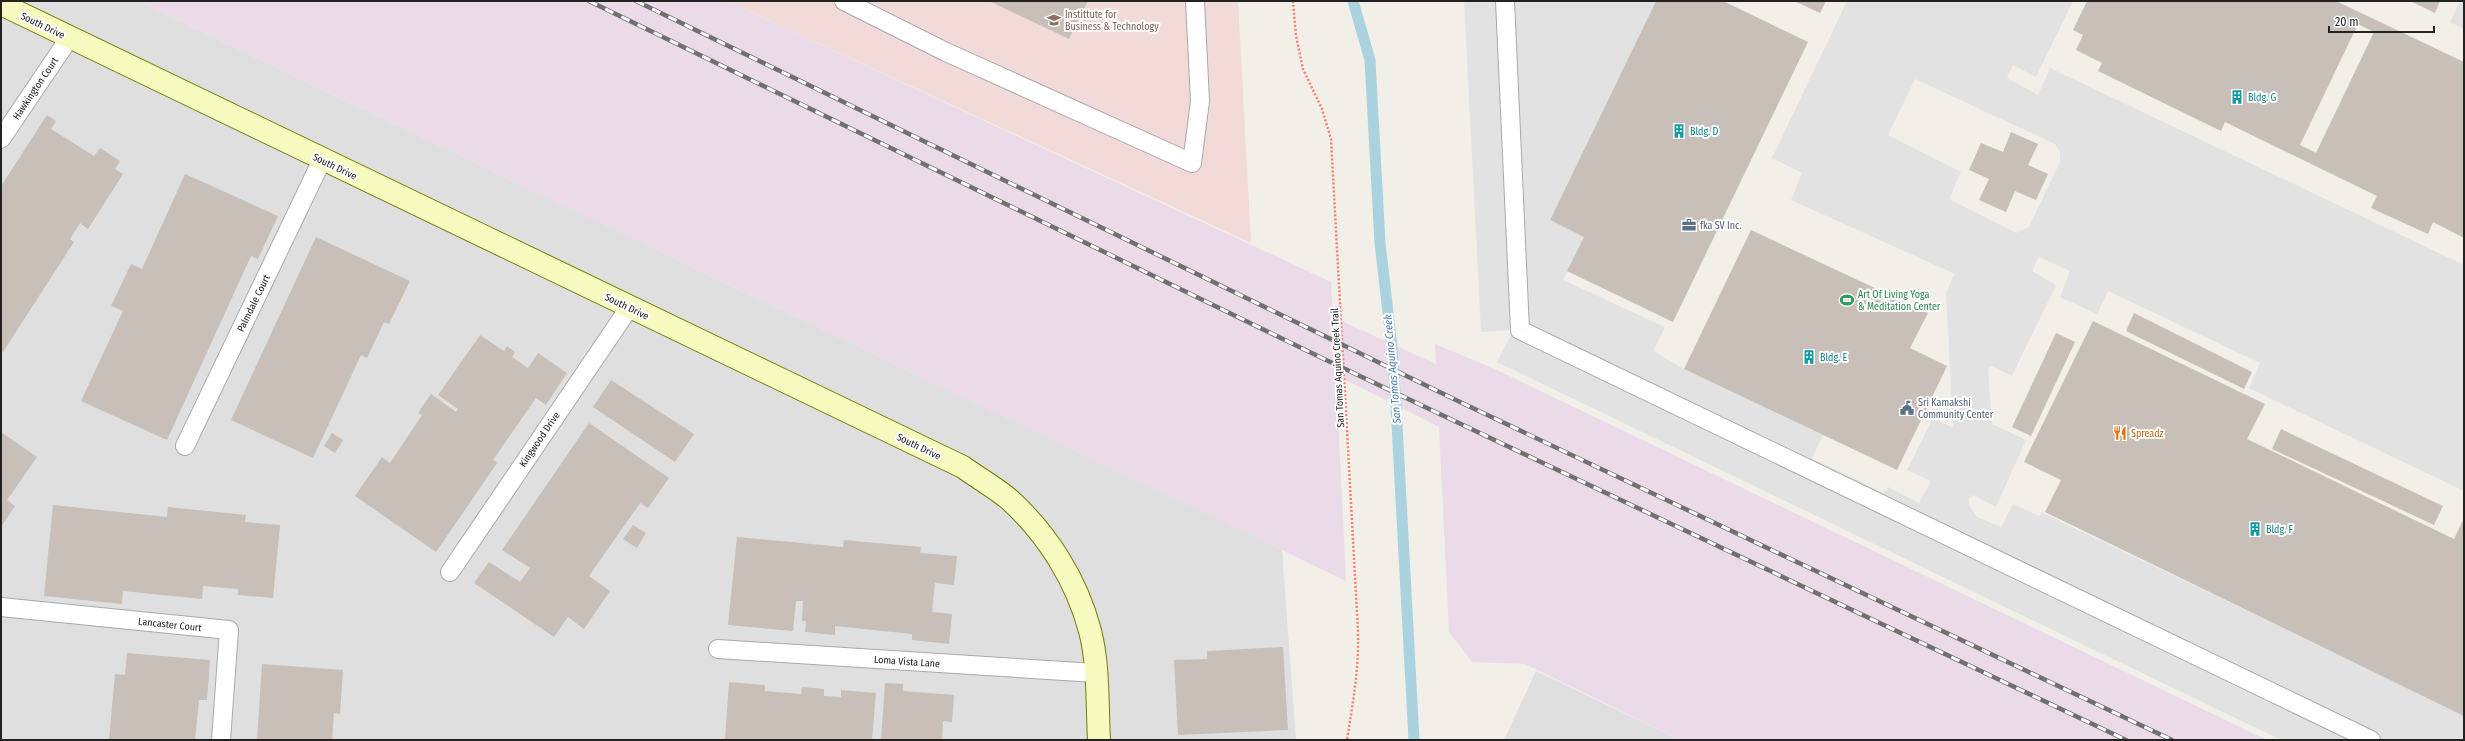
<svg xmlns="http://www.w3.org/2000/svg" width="2465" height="741" viewBox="0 0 2465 741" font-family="'Fira Sans Condensed',sans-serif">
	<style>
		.residential { fill: #e0dfdf }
		.commercial { fill: #f2dad9 }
		.industrial { fill: #ebdbe8 }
		.parking { fill: #e2e2e2; fill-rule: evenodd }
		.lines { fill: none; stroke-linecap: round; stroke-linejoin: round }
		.stream { stroke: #aad3df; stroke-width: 11 }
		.building { fill: #c7bfb8; fill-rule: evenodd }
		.lane-casing { stroke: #a9a9a9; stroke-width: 20 }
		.secondary-casing { stroke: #707d05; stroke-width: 24 }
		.path { stroke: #fa8072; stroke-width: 2.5; stroke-dasharray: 2 2; stroke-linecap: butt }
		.lane { stroke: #fff; stroke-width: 18 }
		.secondary { stroke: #f7fabf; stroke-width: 22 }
		.rail-casing { stroke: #707070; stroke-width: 4.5 }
		.rail { stroke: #fff; stroke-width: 3; stroke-dasharray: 9; stroke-linecap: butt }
		.labels { text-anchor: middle; stroke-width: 4; stroke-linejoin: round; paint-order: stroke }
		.education-label { font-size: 10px; fill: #785e54; stroke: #fff; text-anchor: start }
		.street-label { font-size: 10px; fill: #222; stroke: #fff }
		.culture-label { font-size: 10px; fill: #0d838f; stroke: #fff; text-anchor: start }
		.service-label { font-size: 10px; fill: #4e5e75; stroke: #fff; text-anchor: start }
		.leisure-label { font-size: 10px; fill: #27864d; stroke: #fff; text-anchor: start }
		.food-label { font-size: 10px; fill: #c56008; stroke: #fff; text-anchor: start }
		.water-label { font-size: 11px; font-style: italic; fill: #4a7aab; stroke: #fff }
	</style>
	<rect width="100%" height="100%" fill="#f2efe9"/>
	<path class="residential" d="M 1,1 L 138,1 L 1282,550 L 1296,740 L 1,740 Z
		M 1536,671 L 1680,740 L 1504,740 Z"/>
	<path class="commercial" d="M 727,1 L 1238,1 L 1251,243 Z"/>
	<path class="industrial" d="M 138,1 L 727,1 L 1331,282 L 1333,317 L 1436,364 L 1435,344 L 1495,369 L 2267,740 L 1680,740 L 1525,664 L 1472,662 L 1449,632 L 1439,427 L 1336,375 L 1346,581 Z"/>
	<path class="parking" d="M 1464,1 L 1656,1 L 1550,220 L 1584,237 L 1563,280 L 1665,327 L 1653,351 L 1684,369 L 1823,435 L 1812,458 L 1884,493 L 1888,487 L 1919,503 L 1931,481 L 1907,470 L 1933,418 L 1951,427 L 1953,426 L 1946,292 L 1955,274 L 1791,200 L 1802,173 L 1772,158 L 1847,1 L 2073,1 L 2036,77 L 2013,65 L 2007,78 L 2038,95 L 2050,68 L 2464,265 L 2464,491 L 2249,388 L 2260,363 L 2108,291 L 2097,314 L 2060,297 L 2070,271 L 2039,257 L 2032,271 L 2056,285 L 2012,376 L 1991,366 L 1988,368 L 1992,424 L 2026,440 L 1996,507 L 1973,495 L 1969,498 L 1969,505 L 1977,517 L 2001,527 L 2013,504 L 2039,516 L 2041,512 L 2464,715 L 2464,740 L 2281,740 L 1497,362 L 1512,333 L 1510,330 L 1481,332 ZM 1915,79 L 2055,144 L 2060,152 L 2060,162 L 2029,227 L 2016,233 L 1949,199 L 1961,172 L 1888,135 Z
		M 2460,1 L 2464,1 L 2464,29 L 2450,22 Z"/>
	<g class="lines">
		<path class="stream" d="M 1353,1 L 1370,60 L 1380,243 L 1392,347 L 1396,406 L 1414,740"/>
	</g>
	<path class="building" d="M 989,1 L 1088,1 L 1069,39 Z
		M 1656,1 L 1723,1 L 1808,42 L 1673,322 L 1567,271 L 1584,237 L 1550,220 Z
		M 1794,1 L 1826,1 L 1820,13 Z
		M 2087,1 L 2336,1 L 2464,62 L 2464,238 L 2433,222 L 2428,234 L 2371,208 L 2377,196 L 2225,122 L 2221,131 L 2098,71 L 2102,63 L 2076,50 L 2083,35 L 2073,30 ZM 2358,24 L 2374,32 L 2316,153 L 2300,145 Z
		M 2410,1 L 2440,1 L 2435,13 Z
		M 47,115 L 56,121 L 51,129 L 94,156 L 100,148 L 120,161 L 115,169 L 123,174 L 88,229 L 80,223 L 70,239 L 74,242 L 3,352 L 1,351 L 1,186 Z
		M 2011,132 L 2038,144 L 2028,165 L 2048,174 L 2036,200 L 2015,191 L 2006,212 L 1979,200 L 1989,179 L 1969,170 L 1981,143 L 2003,152 Z
		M 185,174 L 278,216 L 258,259 L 251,256 L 167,440 L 81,401 L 123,311 L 111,306 L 131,264 L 142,269 Z
		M 1751,230 L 1928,313 L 1910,348 L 1947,366 L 1897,470 L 1684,369 Z
		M 316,237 L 410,281 L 389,324 L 384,322 L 367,358 L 361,355 L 313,458 L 231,420 Z
		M 2134,313 L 2252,372 L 2244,389 L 2126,331 Z
		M 2093,321 L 2265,404 L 2247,439 L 2454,539 L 2464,518 L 2464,716 L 2045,512 L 2061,480 L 2024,462 Z
		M 2056,333 L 2075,342 L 2031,436 L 2012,427 Z
		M 480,335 L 504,351 L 507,346 L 515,352 L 512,357 L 528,368 L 538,353 L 567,373 L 546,405 L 536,398 L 493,460 L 497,463 L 436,552 L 355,496 L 382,457 L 390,463 L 422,415 L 418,413 L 431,394 L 456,412 L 458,409 L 438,395 Z
		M 611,380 L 694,434 L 675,462 L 593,407 Z
		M 589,423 L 669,478 L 648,508 L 640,503 L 589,576 L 610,591 L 584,629 L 568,617 L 554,637 L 474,583 L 489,562 L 520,582 L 530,568 L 502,550 Z
		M 2281,429 L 2443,506 L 2434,525 L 2272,449 Z
		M 1,432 L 37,457 L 7,500 L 15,506 L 1,527 Z
		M 332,433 L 343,440 L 335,453 L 324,446 Z
		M 53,505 L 167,517 L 168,507 L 246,515 L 245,522 L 280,525 L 273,598 L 238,595 L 238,589 L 203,586 L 202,599 L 123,591 L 122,604 L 44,596 Z
		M 633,525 L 646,533 L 637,548 L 623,539 Z
		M 737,537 L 843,547 L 844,540 L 921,547 L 920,553 L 957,556 L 954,585 L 935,583 L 932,612 L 952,614 L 949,644 L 912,640 L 912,634 L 835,626 L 835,635 L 805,632 L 806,621 L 802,621 L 803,601 L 796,601 L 793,631 L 728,625 Z
		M 1283,647 L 1288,730 L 1178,735 L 1174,660 L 1207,659 L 1207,651 Z
		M 127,653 L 210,660 L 207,700 L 199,700 L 195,740 L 109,740 L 115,674 L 125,675 Z
		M 262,664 L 343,670 L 340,714 L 334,713 L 332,740 L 257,740 Z
		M 729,682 L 765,685 L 765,691 L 801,694 L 802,687 L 824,689 L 824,696 L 841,697 L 841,690 L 876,693 L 872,740 L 725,740 Z
		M 885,683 L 903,684 L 903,691 L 954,695 L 952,722 L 943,721 L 942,740 L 881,740 Z"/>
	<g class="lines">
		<defs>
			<path id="lane" d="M 844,1 L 946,52 L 1192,163 L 1200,101 L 1195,1
				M 1505,1 L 1520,330 L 2371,740
				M 1,139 L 70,37
				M 185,446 L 322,160
				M 450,572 L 629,308
				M 1,607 L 229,630 L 221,740
				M 718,649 L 1096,673"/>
			<path id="secondary" d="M 1,4 L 963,467 C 978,478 996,488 1010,500 C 1048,535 1077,581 1090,631 C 1099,665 1097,705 1099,740"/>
		</defs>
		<use href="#lane" class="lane-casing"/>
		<use href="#secondary" class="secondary-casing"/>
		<path class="path" d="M 1293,1 L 1296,36 L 1303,69 L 1322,109 L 1331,139 L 1358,631 C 1359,671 1353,701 1347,740"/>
		<use href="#lane" class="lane"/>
		<use href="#secondary" class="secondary"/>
		<defs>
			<path id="rail" d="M 589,1 L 1322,358 L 2126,740
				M 636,1 L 1460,402 L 2172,740"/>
		</defs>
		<use href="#rail" class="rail-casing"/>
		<use href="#rail" class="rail"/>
	</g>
	<defs>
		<symbol id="school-bare" viewBox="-9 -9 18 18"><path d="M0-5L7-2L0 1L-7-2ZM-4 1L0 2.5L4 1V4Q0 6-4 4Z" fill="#8d6e63" stroke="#fff" stroke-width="2.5" paint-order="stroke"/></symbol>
		<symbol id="building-bare" viewBox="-9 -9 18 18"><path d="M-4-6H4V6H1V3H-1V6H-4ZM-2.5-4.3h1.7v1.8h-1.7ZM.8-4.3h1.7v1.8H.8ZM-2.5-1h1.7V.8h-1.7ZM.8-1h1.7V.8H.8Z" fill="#0f9aa8" stroke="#fff" stroke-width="2.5" paint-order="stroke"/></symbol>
		<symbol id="office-bare" viewBox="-9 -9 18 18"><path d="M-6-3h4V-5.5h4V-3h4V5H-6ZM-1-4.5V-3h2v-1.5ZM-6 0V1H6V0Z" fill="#5c6f8a" stroke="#fff" stroke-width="2.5" paint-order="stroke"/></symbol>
		<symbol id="stadium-bare" viewBox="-9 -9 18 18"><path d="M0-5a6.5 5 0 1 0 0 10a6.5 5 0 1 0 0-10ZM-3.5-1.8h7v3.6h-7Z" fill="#2e9e5b" stroke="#fff" stroke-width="2.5" paint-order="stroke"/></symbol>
		<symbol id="civic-bare" viewBox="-9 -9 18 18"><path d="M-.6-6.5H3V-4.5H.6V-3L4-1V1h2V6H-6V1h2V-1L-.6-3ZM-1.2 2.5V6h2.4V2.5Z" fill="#5c6f8a" stroke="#fff" stroke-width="2.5" paint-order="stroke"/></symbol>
		<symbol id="restaurant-bare" viewBox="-9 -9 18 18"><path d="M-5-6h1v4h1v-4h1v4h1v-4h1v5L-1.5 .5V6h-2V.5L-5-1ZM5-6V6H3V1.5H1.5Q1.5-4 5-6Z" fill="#e8710a" stroke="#fff" stroke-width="2.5" paint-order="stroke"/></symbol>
	</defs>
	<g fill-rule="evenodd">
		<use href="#school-bare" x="1044" y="10" width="20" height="20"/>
		<use href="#building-bare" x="2227" y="87" width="20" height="20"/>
		<use href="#building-bare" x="1669" y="121" width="20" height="20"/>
		<use href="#office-bare" x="1679" y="215" width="20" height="20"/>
		<use href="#stadium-bare" x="1837" y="290" width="20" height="20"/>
		<use href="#building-bare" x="1799" y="347" width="20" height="20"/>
		<use href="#civic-bare" x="1897" y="398" width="20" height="20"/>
		<use href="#restaurant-bare" x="2110" y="423" width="20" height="20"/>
		<use href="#building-bare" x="2245" y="519" width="20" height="20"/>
	</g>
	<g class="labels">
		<g class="education-label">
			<text x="1065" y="18">Instittute for<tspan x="1065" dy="12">Business &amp; Technology</tspan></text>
		</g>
		<g class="street-label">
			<text transform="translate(43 25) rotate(26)" y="4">South Drive</text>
			<text transform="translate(35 88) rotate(-56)" y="4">Hawkington Court</text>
			<text transform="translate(335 166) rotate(26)" y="4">South Drive</text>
			<text transform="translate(253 303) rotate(-64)" y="4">Palmdale Court</text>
			<text transform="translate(627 306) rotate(26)" y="4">South Drive</text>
			<text transform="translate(1337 368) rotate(-93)" y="4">San Tomas Aquino Creek Trail</text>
			<text transform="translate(539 439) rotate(-56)" y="4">Kingwood Drive</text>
			<text transform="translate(919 446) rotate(26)" y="4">South Drive</text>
			<text transform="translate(170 624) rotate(6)" y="4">Lancaster Court</text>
			<text transform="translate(907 661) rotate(4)" y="4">Loma Vista Lane</text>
		</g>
		<g class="culture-label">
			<text x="2248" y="101">Bldg. G</text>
			<text x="1690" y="135">Bldg. D</text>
			<text x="1820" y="361">Bldg. E</text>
			<text x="2266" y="533">Bldg. F</text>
		</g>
		<g class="service-label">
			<text x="1700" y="229">fka SV Inc.</text>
			<text x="1918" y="406">Sri Kamakshi<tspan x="1918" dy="12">Community Center</tspan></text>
		</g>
		<g class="leisure-label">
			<text x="1858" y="298">Art Of Living Yoga<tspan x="1858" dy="12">&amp; Meditation Center</tspan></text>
		</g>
		<g class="food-label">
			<text x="2131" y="437">Spreadz</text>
		</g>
		<g class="water-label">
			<text transform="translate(1392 369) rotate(-95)" y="4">San Tomas Aquino Creek</text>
		</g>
	</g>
	<rect width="2465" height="741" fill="none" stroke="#222222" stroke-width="4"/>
	<path d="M2329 26v6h105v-6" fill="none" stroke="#222222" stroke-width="2"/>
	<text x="2335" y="26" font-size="12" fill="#222222" stroke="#ffffff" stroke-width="3" paint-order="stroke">20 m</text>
</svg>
